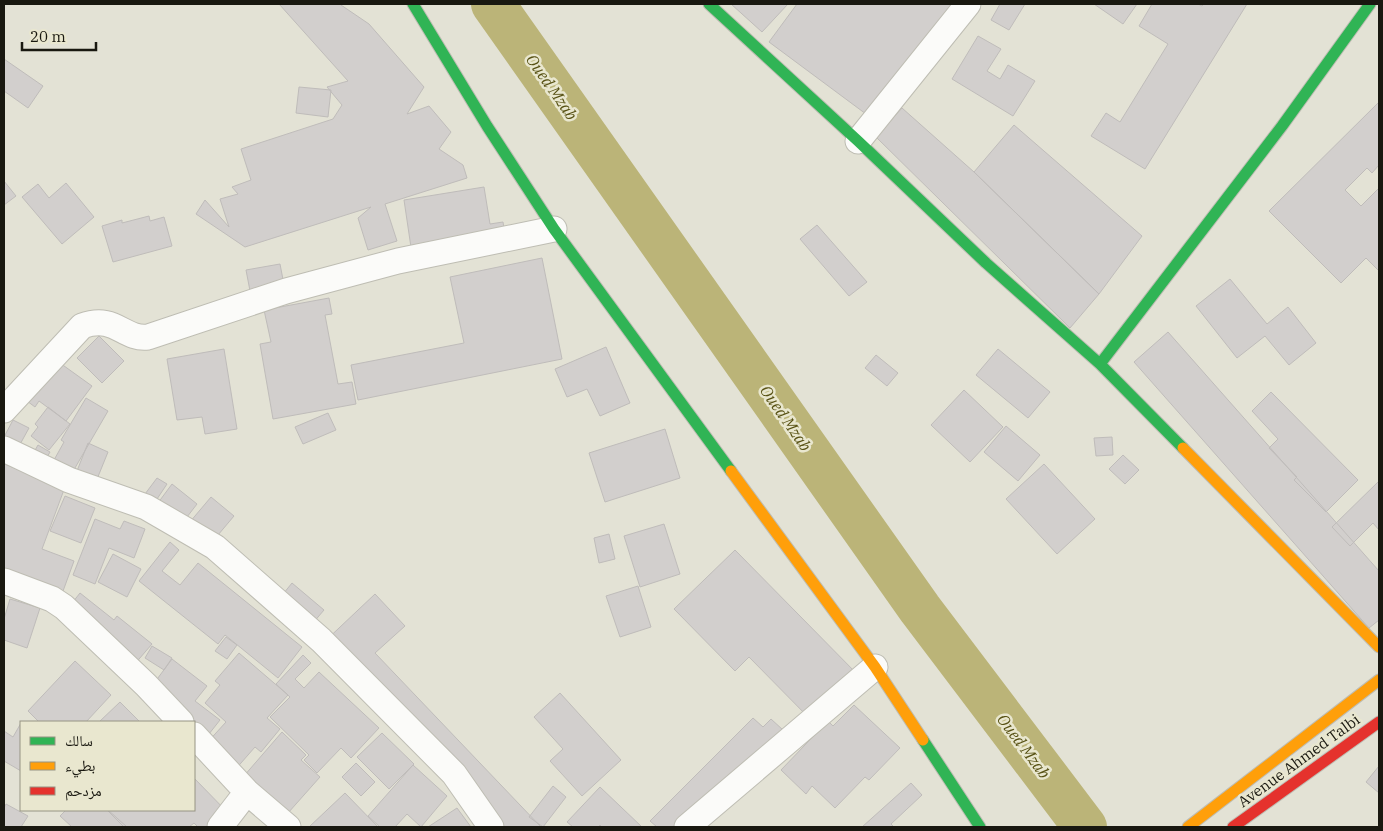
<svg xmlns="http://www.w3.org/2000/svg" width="1383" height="831" viewBox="0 0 1383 831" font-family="'IBM Plex Serif','Noto Naskh Arabic',serif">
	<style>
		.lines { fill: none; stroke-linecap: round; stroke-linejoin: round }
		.river { stroke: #bbb478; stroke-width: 44 }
		.building { fill: #d2cfcd; stroke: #bfbcba }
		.street-casing { stroke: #bebdb3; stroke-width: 27 }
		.fast-casing { stroke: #bebdb3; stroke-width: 13 }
		.slow-casing { stroke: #bebdb3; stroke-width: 13 }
		.jam-casing { stroke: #bebdb3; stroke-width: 13 }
		.street { stroke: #fbfbf9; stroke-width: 25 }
		.fast { stroke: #30b455; stroke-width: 11 }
		.slow { stroke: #ff9f0a; stroke-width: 11 }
		.jam { stroke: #e5322d; stroke-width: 11 }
		.labels { text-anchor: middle; stroke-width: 5; stroke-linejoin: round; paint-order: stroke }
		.street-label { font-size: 15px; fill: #191810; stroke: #e9e7cf }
		.water-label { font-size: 16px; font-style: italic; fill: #575113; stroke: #e9e7cf }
	</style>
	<rect width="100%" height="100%" fill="#e3e2d5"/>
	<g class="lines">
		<path class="river" d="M 493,4 L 920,609 L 1085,827"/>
	</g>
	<path class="building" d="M 279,4 L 342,4 L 341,5 L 369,24 L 424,87 L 407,114 L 429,106 L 451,132 L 439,149 L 463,165 L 467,178 L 385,204 L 397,241 L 368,250 L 358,218 L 371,207 L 245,247 L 196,214 L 205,200 L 229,227 L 220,199 L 238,194 L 232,187 L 251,180 L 241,149 L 333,119 L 342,105 L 327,87 L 348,81 Z
		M 731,4 L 788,4 L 762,32 Z
		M 797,4 L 954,4 L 870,117 L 769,42 Z
		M 1000,4 L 1025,4 L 1009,30 L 991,20 Z
		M 1094,4 L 1137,4 L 1123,24 Z
		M 1152,4 L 1198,4 L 1202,6 L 1204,4 L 1247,4 L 1145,169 L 1091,136 L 1106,113 L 1120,122 L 1168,44 L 1139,26 Z
		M 978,36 L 1001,49 L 987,71 L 1000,79 L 1008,65 L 1035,81 L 1013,116 L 952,79 Z
		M 4,59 L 43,86 L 28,108 L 4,91 Z
		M 299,87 L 331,90 L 328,117 L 296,113 Z
		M 1379,102 L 1379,165 L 1372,173 L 1367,168 L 1345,190 L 1361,206 L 1379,188 L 1379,271 L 1366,258 L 1341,283 L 1269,211 Z
		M 902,108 L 974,172 L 1099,294 L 1070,328 L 876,137 Z
		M 1014,125 L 1142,236 L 1099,294 L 974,172 Z
		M 4,181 L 16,196 L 4,205 Z
		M 66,183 L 94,217 L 62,244 L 22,197 L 38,184 L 49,198 Z
		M 484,187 L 490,224 L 503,222 L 506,240 L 412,254 L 404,200 Z
		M 149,216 L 150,221 L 164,217 L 172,246 L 113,262 L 102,226 L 122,220 L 122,223 Z
		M 817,225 L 867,282 L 849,296 L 800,239 Z
		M 542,258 L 562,359 L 358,400 L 351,365 L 464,343 L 450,277 Z
		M 280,264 L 285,290 L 251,296 L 246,270 Z
		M 1230,279 L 1267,324 L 1288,307 L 1316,343 L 1289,365 L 1265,336 L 1237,358 L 1196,306 Z
		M 329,298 L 332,314 L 325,315 L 338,384 L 352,382 L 356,404 L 273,419 L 260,344 L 271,342 L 264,310 Z
		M 1168,332 L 1379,571 L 1379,620 L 1369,628 L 1134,362 Z
		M 99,336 L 124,361 L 102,383 L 77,358 Z
		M 606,347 L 630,403 L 600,416 L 587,389 L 567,397 L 555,369 Z
		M 224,349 L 237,429 L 205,434 L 202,417 L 177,420 L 167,359 Z
		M 998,349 L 1050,392 L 1028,418 L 976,375 Z
		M 876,355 L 898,373 L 887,386 L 865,368 Z
		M 53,358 L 92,386 L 66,421 L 39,401 L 35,407 L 23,398 Z
		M 964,390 L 1003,427 L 970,462 L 931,425 Z
		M 1271,392 L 1358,480 L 1326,512 L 1294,480 L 1297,477 L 1269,448 L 1278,439 L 1252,411 Z
		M 86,398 L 108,411 L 68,480 L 49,469 L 64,442 L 61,440 Z
		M 48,407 L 70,424 L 49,450 L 31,436 L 38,427 L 35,424 Z
		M 328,413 L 336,430 L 303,444 L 295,427 Z
		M 13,420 L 29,428 L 18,448 L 4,437 Z
		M 1006,426 L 1040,455 L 1018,481 L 984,452 Z
		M 665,429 L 680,478 L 605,502 L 589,453 Z
		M 1112,437 L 1113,455 L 1096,456 L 1094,438 Z
		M 88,443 L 108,452 L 93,489 L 73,481 Z
		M 38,445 L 50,452 L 42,466 L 30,459 Z
		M 1123,455 L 1139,470 L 1125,484 L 1109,469 Z
		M 4,464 L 65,487 L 42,549 L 74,561 L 59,602 L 4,582 Z
		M 1044,464 L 1095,519 L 1057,554 L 1006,499 Z
		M 157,478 L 167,484 L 153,505 L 142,498 Z
		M 1379,481 L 1379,530 L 1373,523 L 1350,546 L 1332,527 Z
		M 172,484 L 197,504 L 177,530 L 152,511 Z
		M 65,496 L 95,508 L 81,543 L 50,531 Z
		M 211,497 L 234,516 L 207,548 L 184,529 Z
		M 95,519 L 120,529 L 124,521 L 145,529 L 134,558 L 109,548 L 95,584 L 73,575 Z
		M 664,524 L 680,574 L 640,587 L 624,536 Z
		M 609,534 L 615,559 L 599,563 L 594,538 Z
		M 170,542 L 179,550 L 162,571 L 180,585 L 198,563 L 302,647 L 278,678 L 225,635 L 218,644 L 139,581 Z
		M 735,550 L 859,676 L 813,722 L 749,657 L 735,671 L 674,609 Z
		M 113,554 L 141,569 L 127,597 L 98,582 Z
		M 292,583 L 324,610 L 307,630 L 275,604 Z
		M 638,586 L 651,627 L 620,637 L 606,596 Z
		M 80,593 L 114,620 L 117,616 L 152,644 L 133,666 L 65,612 Z
		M 375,594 L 405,626 L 375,653 L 541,827 L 490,827 L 321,645 Z
		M 10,599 L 40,608 L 27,648 L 4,640 L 4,619 Z
		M 226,637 L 237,645 L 227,659 L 215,651 Z
		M 152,646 L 172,658 L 164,670 L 145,658 Z
		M 239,653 L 288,695 L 267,718 L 280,729 L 261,752 L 255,747 L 234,771 L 205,745 L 226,722 L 205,703 L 220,685 L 215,681 Z
		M 303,655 L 311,663 L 295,679 L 304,688 L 319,672 L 379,728 L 351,758 L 341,748 L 317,773 L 304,760 L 309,755 L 270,717 L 290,697 L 276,684 Z
		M 172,659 L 207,686 L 195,701 L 220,720 L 205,739 L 194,730 L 194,722 L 184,722 L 146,694 Z
		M 75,661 L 111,695 L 86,722 L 39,722 L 28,711 Z
		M 560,693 L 621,760 L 582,796 L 550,761 L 563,749 L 534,717 Z
		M 120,702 L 140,722 L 99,722 Z
		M 854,705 L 900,748 L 869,780 L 865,777 L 835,808 L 812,786 L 806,794 L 781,770 L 828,721 L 833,726 Z
		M 753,718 L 763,727 L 771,719 L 783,730 L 686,827 L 657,827 L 650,821 Z
		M 21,723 L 21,771 L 4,761 L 4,731 L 13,737 Z
		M 282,732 L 306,755 L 301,760 L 320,777 L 280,822 L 237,784 Z
		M 382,733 L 414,764 L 389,789 L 357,757 Z
		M 356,763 L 375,782 L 361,796 L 342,777 Z
		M 413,765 L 447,796 L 421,827 L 407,814 L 395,827 L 380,827 L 368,816 Z
		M 1379,766 L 1379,793 L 1366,782 Z
		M 194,778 L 232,817 L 220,827 L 198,827 L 194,823 L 189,827 L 124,827 L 107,810 L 194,810 Z
		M 911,783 L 922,795 L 891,824 L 894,827 L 862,827 Z
		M 553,786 L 566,797 L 543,827 L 529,817 Z
		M 600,787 L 642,827 L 602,827 L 600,825 L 598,827 L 573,827 L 567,822 Z
		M 345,793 L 378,827 L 309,827 Z
		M 6,804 L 28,816 L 21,827 L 4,827 L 4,808 Z
		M 457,808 L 471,827 L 428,827 Z
		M 66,810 L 108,810 L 127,827 L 72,827 L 60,816 Z"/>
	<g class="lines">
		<defs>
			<path id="street" d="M 858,141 L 968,4
				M 4,410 L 82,326 C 116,314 123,340 148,337 L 286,291 L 398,261 L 554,229
				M 4,449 L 69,480 L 146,507 L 215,547 L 321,640 L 454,774 L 491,827
				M 4,581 L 52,599 L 64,607 L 146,685 L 181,722
				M 194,735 L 247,792 L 288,827
				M 220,827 L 247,792
				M 687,827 L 875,667"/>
			<path id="fast" d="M 413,4 L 487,126 L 554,229 L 731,471
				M 709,4 L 858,141 L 986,263 L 1100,364 L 1183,448
				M 1100,364 L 1282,126 L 1370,4
				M 923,740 L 980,827"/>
			<path id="slow" d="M 1183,448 L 1379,647
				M 731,471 L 875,667 L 923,740
				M 1188,827 L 1379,680"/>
			<path id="jam" d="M 1233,827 L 1379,722"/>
		</defs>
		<use href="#street" class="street-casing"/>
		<use href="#fast" class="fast-casing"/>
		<use href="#slow" class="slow-casing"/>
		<use href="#jam" class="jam-casing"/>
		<use href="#street" class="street"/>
		<use href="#fast" class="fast"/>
		<use href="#slow" class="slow"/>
		<use href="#jam" class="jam"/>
	</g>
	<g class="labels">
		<g class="street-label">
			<text transform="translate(1299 761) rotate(-36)" y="5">Avenue Ahmed Talbi</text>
		</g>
		<g class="water-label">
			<text transform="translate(552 87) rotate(55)" y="6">Oued Mzab</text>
			<text transform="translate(786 418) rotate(55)" y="6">Oued Mzab</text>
			<text transform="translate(1024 746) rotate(53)" y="6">Oued Mzab</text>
		</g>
	</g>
	<rect width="1383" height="831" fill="none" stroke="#191810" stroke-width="10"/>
	<rect x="20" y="721" width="175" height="90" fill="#e9e7cf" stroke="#969483"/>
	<rect x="30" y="737" width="25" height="8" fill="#30b455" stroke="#969483"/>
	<text x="65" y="746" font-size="15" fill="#191810">سالك</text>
	<rect x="30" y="762" width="25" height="8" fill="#ff9f0a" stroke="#969483"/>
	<text x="65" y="771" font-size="15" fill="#191810">بطيء</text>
	<rect x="30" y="787" width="25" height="8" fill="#e5322d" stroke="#969483"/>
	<text x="65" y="796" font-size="15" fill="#191810">مزدحم</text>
	<path d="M22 42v8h74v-8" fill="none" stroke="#191810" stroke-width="2.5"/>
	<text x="30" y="42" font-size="15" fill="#191810" stroke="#e9e7cf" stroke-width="4" paint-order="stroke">20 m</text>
</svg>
